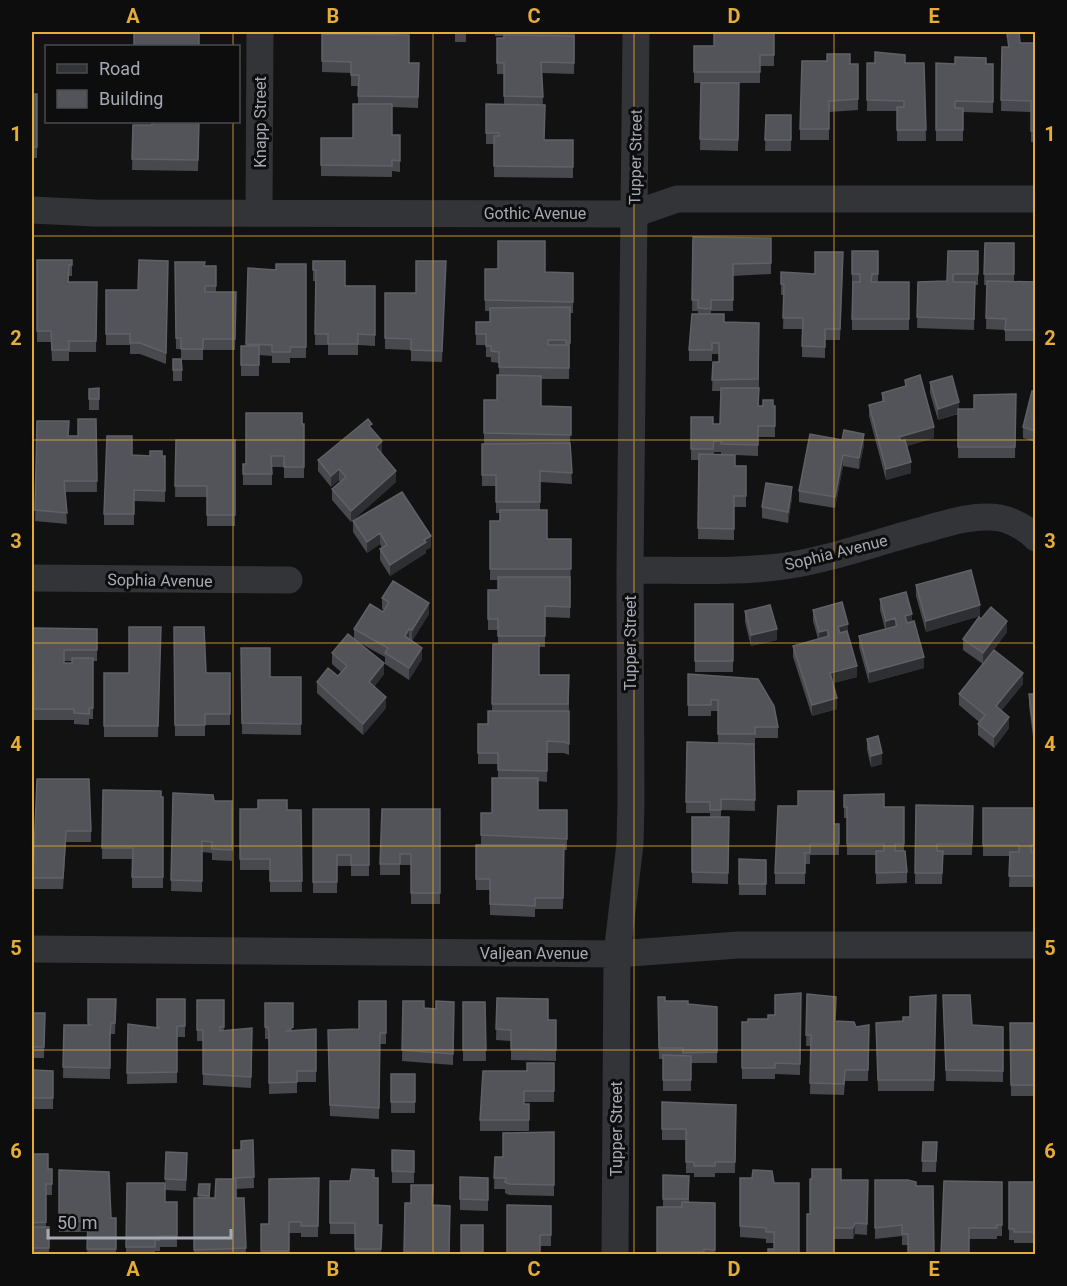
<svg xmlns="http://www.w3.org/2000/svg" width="1067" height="1286" viewBox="0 0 1067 1286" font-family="Roboto,sans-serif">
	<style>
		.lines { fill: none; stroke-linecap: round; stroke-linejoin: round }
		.minor { stroke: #333438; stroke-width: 27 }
		.wall { fill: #48494e; fill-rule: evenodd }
		.shaded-wall { fill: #2e2f32 }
		.building { fill: #525459; stroke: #5f6167; stroke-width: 1.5 }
		.grid { fill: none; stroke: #e5ac38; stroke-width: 1.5; stroke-opacity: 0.55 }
		.labels { text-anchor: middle; stroke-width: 6; stroke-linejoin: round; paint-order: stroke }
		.street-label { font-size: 16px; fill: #a4a9b3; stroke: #0d0d0e }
		.neatline { fill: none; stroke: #e5ac38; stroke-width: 2 }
		.grid-label { font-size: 20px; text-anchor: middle; font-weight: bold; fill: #e5ac38 }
	</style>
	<rect width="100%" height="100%" fill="#121213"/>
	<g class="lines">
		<path class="minor" d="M 32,210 L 95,213 L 634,214 L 677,199 L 1036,199
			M 259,212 L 260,32
			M 630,570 C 682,570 734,573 785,566 C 832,559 877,542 923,530 C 947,523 974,514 1000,518 C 1011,520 1028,529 1036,538
			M 32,578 L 289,580
			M 32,949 L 617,954 L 738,945 L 1036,945
			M 615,1254 L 617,954 L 630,844 L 631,802 L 630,570 L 636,32"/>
	</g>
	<path class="wall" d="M 322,32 L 414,32 L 414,34 L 394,33 L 409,63 L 419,74 L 418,108 L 392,107 L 392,135 L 400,135 L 400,172 L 392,171 L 392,177 L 321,176 L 321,138 L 353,138 L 358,104 L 358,86 L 351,86 L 351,73 L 322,72 Z
		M 455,32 L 466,32 L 466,42 L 455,42 Z
		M 495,32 L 575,32 L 574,74 L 542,73 L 544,140 L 573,140 L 573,178 L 494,177 L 494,144 L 486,144 L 486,104 L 504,104 L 504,74 L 497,74 L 497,38 L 503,38 L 503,36 L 495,36 Z
		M 774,32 L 774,66 L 760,66 L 760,83 L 739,83 L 738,151 L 700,150 L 701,83 L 694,83 L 694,46 L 714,46 Z
		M 1007,34 L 1020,43 L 1035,43 L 1035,142 L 1031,142 L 1031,112 L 1001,111 L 1002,47 L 1008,47 Z
		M 867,63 L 924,63 L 926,141 L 897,141 L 897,111 L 867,111 Z
		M 936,63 L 993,64 L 993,113 L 963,112 L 963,141 L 936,141 Z
		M 850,64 L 858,64 L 858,110 L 829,112 L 829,140 L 800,140 L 800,129 Z
		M 32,94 L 37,94 L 37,158 L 32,158 Z
		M 766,115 L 791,115 L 791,151 L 765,151 Z
		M 199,122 L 198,171 L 132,170 L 133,125 L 152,125 Z
		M 693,237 L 771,238 L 771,274 L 733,276 L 733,311 L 711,311 L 711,314 L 724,322 L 759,323 L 759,406 L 775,406 L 775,437 L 758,437 L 758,456 L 735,455 L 735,466 L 746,477 L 746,507 L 734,507 L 734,540 L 698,539 L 699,460 L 691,460 L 691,417 L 713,424 L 720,424 L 721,391 L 712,391 L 713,362 L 719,362 L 719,354 L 712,354 L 712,361 L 689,361 L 689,350 L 698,314 L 698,311 L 692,311 ZM 714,452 L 721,452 L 721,455 L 714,455 Z
		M 985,243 L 1014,243 L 1014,281 L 1035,282 L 1035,341 L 1005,341 L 1005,330 L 986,329 L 987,285 L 984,285 Z
		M 852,251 L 878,251 L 878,282 L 909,282 L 909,330 L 852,330 Z
		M 948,251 L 978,251 L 978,285 L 975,285 L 974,330 L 917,328 L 918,282 L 947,281 Z
		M 37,260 L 72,260 L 72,276 L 69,276 L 69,282 L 97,282 L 96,352 L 69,352 L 69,361 L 52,361 L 51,342 L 37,342 Z
		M 168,261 L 166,364 L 140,354 L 130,354 L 130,345 L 106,345 L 106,290 L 138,290 Z
		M 313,261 L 345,286 L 375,286 L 375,346 L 358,345 L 358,355 L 328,355 L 328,345 L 315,345 L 316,281 L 313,281 Z
		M 446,261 L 442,362 L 411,361 L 411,350 L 385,349 L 385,293 L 416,293 Z
		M 175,262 L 205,266 L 216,266 L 216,292 L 236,292 L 235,350 L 203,350 L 203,360 L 182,360 L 182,381 L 173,381 L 173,359 L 181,359 L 181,349 L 176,349 Z
		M 843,263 L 840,340 L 825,340 L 825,358 L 802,357 L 802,329 L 783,329 L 784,295 L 781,295 L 781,272 L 815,274 Z
		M 306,264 L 306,358 L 290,358 L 290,363 L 272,363 L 272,356 L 259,355 L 259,376 L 241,376 L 241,346 L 246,346 L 248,268 L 276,270 Z
		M 485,269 L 545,272 L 573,273 L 573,313 L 570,313 L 569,379 L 541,379 L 541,406 L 571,407 L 570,446 L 572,484 L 540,482 L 540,510 L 547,539 L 571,539 L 570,618 L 545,617 L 545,647 L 539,647 L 539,675 L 569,675 L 569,755 L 564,753 L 547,753 L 547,782 L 538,781 L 538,810 L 567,810 L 567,850 L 564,850 L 563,909 L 535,909 L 535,917 L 490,915 L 490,890 L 476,890 L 476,845 L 481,845 L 481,813 L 492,813 L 498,778 L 498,764 L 478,764 L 478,724 L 488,724 L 492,711 L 493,644 L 498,644 L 498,630 L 488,630 L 488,590 L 498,590 L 498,580 L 490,580 L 490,521 L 500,521 L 500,513 L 496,513 L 496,486 L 482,486 L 482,444 L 484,444 L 484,400 L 497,400 L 499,375 L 499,363 L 491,362 L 491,357 L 486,357 L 486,345 L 476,345 L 476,322 L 490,322 L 490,311 L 485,311 Z
		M 905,380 L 934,438 L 907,446 L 911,473 L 886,480 L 869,416 L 869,405 L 882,402 L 882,393 L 905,386 Z
		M 930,382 L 959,409 L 974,409 L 1016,394 L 1015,458 L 958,458 L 958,414 L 938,420 L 930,393 Z
		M 99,388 L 99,410 L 89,410 L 89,389 Z
		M 1035,392 L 1035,442 L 1023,438 L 1023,427 Z
		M 96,419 L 97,492 L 65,492 L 67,524 L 35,521 L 37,421 L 69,436 L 78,436 Z
		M 302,424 L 304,424 L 304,478 L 284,478 L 284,467 L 272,467 L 272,485 L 243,485 L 243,464 L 246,464 Z
		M 372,429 L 382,452 L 381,453 L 396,482 L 351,522 L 332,500 L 332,489 L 340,482 L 339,480 L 331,487 L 318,471 L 318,460 Z
		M 810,434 L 864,445 L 859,469 L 843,466 L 835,508 L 799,502 L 799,491 Z
		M 176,440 L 235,440 L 235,526 L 207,526 L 207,497 L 175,497 Z
		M 132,455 L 150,456 L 165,456 L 165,502 L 134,501 L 134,525 L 104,525 L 104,514 Z
		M 792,498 L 788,523 L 762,518 L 762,507 Z
		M 353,521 L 431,547 L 426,550 L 426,553 L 390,576 L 380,560 L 380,549 L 382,548 L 380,544 L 367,553 L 353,532 Z
		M 916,585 L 980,616 L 926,632 L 916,596 Z
		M 382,598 L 429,614 L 412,641 L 422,659 L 409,680 L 385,664 L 385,657 L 358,642 L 384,674 L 374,687 L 386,708 L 363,735 L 317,693 L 317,682 L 338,676 L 341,672 L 332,664 L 332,653 L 354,639 L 354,629 L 383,612 L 384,610 L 382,609 Z
		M 880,599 L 912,622 L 924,668 L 869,683 L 859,647 L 859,636 L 885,629 L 880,610 Z
		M 695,604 L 733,604 L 733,672 L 695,672 Z
		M 813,610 L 848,635 L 857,677 L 833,683 L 837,709 L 812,716 L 793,657 L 793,646 L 818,639 L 813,621 Z
		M 745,611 L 777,640 L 751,646 L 745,622 Z
		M 161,627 L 158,737 L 104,737 L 104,673 L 129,673 Z
		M 174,627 L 206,673 L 230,673 L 230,725 L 205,725 L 205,736 L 175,736 Z
		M 33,628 L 97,629 L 97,661 L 93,661 L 93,719 L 89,719 L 89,725 L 74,724 L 74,720 L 34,720 ZM 64,661 L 72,661 L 72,663 L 64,663 Z
		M 1007,632 L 983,664 L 963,650 L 963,639 Z
		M 241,648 L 270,677 L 301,677 L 301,735 L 242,734 Z
		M 688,674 L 778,727 L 778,738 L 755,738 L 755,745 L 754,745 L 755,811 L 721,810 L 721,817 L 729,817 L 728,884 L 692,883 L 692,817 L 710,817 L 710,813 L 686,813 L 687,742 L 718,743 L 718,711 L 711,711 L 711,716 L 688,716 Z
		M 1023,684 L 1001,711 L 1009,728 L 994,748 L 978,735 L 978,724 L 979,722 L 959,705 L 959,694 Z
		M 1029,694 L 1035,694 L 1035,752 L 1029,706 Z
		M 867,739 L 882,764 L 871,767 L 867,750 Z
		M 37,779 L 91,831 L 91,842 L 66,842 L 63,889 L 33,889 Z
		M 103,790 L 163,797 L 163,888 L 132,888 L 132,859 L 102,859 Z
		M 173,793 L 214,801 L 232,801 L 232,861 L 212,860 L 212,853 L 202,852 L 202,892 L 171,891 Z
		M 844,795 L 884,807 L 904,807 L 904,851 L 907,872 L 907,883 L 876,884 L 876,855 L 847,855 L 847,818 L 844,818 Z
		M 916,805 L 973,806 L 972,855 L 943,855 L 942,884 L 915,884 Z
		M 983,808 L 1035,808 L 1035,887 L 1009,887 L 1010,856 L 983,856 Z
		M 240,809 L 301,810 L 302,892 L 270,892 L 270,870 L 240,870 Z
		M 313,809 L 369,809 L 369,876 L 351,876 L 351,866 L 337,866 L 337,893 L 313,893 Z
		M 440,809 L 440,904 L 411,904 L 411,865 L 400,865 L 400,875 L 380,875 L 380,864 Z
		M 834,824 L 839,824 L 839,855 L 810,855 L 810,864 L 805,864 L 805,884 L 775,884 L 775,873 Z
		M 739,859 L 766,860 L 766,895 L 739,895 Z
		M 801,993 L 800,1075 L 775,1074 L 775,1079 L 742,1079 L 742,1022 L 748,1022 L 768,1019 L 775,1015 Z
		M 807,994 L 835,1021 L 856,1027 L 869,1025 L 868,1081 L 845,1081 L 844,1095 L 810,1094 L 811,1046 L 806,1046 Z
		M 936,995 L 934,1091 L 878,1091 L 876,1023 L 903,1021 L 910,1017 Z
		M 658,997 L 665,1001 L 717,1007 L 717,1063 L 691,1063 L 691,1091 L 663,1091 L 663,1059 L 659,1059 Z
		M 497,998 L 548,1020 L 556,1020 L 556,1061 L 511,1060 L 511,1041 L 496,1040 Z
		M 88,999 L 116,999 L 115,1034 L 111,1034 L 110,1042 L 110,1079 L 63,1078 L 64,1025 L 88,1025 Z
		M 157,999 L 185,999 L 185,1037 L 177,1037 L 177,1083 L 127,1084 L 128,1024 L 157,1028 Z
		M 197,1000 L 224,1000 L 224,1031 L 252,1028 L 251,1088 L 203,1085 L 203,1041 L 197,1041 Z
		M 386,1001 L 386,1044 L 380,1044 L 379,1119 L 330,1116 L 328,1030 L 359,1029 Z
		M 403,1001 L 424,1008 L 436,1009 L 454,1002 L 453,1065 L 402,1061 Z
		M 463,1002 L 485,1002 L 486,1061 L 463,1061 Z
		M 265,1003 L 293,1031 L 316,1029 L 316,1082 L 297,1082 L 297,1093 L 269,1094 L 269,1044 L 268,1039 L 265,1039 Z
		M 943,1006 L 972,1025 L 1003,1027 L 1003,1082 L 946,1081 Z
		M 32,1013 L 45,1013 L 44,1058 L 32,1058 Z
		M 1010,1023 L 1035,1023 L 1035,1096 L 1011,1096 Z
		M 554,1063 L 554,1102 L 524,1102 L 524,1104 L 529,1104 L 529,1131 L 480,1131 L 480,1120 L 527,1071 Z
		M 32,1070 L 53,1071 L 53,1109 L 32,1109 Z
		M 391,1074 L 415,1074 L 415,1113 L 391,1113 Z
		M 662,1102 L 736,1105 L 735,1173 L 715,1173 L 715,1177 L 694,1177 L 694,1173 L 686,1173 L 686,1140 L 662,1140 Z
		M 554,1132 L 554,1196 L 509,1195 L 505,1193 L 505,1189 L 494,1189 L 495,1157 L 503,1157 Z
		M 253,1140 L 254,1188 L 236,1189 L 236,1198 L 244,1198 L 246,1254 L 194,1254 L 194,1198 L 198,1198 L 199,1184 L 210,1184 L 210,1198 L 215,1198 L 233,1179 L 233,1150 L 241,1150 Z
		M 923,1142 L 937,1142 L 936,1172 L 922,1172 Z
		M 392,1150 L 414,1151 L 414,1183 L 392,1183 Z
		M 166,1152 L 187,1153 L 186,1191 L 165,1190 Z
		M 32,1154 L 48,1169 L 52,1169 L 52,1195 L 46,1195 L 46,1227 L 49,1227 L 49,1254 L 32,1254 Z
		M 59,1170 L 111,1218 L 116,1218 L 116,1254 L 87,1254 L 88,1232 L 59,1232 Z
		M 663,1175 L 689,1176 L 689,1202 L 715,1203 L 715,1254 L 657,1254 L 657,1207 L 663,1207 Z
		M 460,1177 L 488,1178 L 488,1211 L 460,1210 Z
		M 319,1178 L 318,1237 L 301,1237 L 301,1233 L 289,1233 L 289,1254 L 261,1254 L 261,1224 L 269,1224 Z
		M 374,1178 L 378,1225 L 382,1225 L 381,1254 L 355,1254 L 355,1234 L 330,1234 L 330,1181 L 350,1181 Z
		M 740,1178 L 774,1183 L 799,1254 L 768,1254 L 768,1249 L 774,1249 L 774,1243 L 766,1243 L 766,1239 L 740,1237 Z
		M 841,1180 L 868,1180 L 867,1235 L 855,1234 L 853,1239 L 834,1239 L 834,1254 L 807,1254 L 810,1214 Z
		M 875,1180 L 916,1186 L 934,1254 L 908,1254 L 908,1245 L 902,1245 L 902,1236 L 875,1239 Z
		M 1002,1182 L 1002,1236 L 997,1236 L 997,1239 L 969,1239 L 941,1254 Z
		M 1009,1182 L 1035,1182 L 1035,1247 L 1035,1243 L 1014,1243 L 1014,1240 L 1009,1240 Z
		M 127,1183 L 165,1202 L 177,1202 L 177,1247 L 160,1247 L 160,1251 L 155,1251 L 155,1254 L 126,1254 Z
		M 405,1203 L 450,1206 L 449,1254 L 404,1254 Z
		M 551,1206 L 551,1246 L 540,1246 L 507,1254 Z
		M 461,1225 L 483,1225 L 483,1254 L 461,1254 Z"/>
	<path class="shaded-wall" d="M 959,402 L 959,413 L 938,420 L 938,409 Z
		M 934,427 L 934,438 L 899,448 L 899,437 Z
		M 864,434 L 864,445 L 859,469 L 859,458 Z
		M 382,441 L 382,452 L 376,458 L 376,447 Z
		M 843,455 L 843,466 L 835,508 L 835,497 Z
		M 911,462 L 911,473 L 886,480 L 886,469 Z
		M 339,469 L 339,480 L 331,487 L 331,476 Z
		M 396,471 L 396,482 L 351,522 L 351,511 Z
		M 792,487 L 792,498 L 788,523 L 788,512 Z
		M 380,533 L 380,544 L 367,553 L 367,542 Z
		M 431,536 L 431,547 L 426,550 L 426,553 L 390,576 L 390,565 Z
		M 429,603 L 429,614 L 412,641 L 412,630 Z
		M 980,605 L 980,616 L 926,632 L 926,621 Z
		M 912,614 L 912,625 L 905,627 L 905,616 Z
		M 895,618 L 895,629 L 886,632 L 886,621 Z
		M 1007,621 L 1007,632 L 983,664 L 983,653 Z
		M 848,624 L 848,635 L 838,638 L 838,627 Z
		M 409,629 L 409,640 L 405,636 Z
		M 777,629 L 777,640 L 751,646 L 751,635 Z
		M 827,630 L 827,641 L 819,643 L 819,632 Z
		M 422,648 L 422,659 L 409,680 L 409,668 Z
		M 924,657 L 924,668 L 869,683 L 869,672 Z
		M 384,663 L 384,674 L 369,693 L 369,682 Z
		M 857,666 L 857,677 L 830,684 L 830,673 Z
		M 1023,673 L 1023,684 L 996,717 L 996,706 Z
		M 386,697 L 386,708 L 363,735 L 363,724 Z
		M 837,698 L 837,709 L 812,716 L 812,705 Z
		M 1009,717 L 1009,728 L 994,748 L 994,737 Z
		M 882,753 L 882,764 L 871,767 L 871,756 Z
		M 855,1223 L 855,1234 L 853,1239 L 853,1228 Z"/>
	<path class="building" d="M 134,32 L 199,32 L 199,46 L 134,46 Z
		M 714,32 L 774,32 L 774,55 L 760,55 L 760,72 L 694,72 L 694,46 L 714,46 Z
		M 1019,32 L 1020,43 L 1035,43 L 1035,131 L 1031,131 L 1031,101 L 1001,100 L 1002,47 L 1009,47 L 1007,34 Z
		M 322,34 L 409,35 L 409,63 L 419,63 L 418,97 L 358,96 L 359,75 L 351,75 L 351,62 L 322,61 Z
		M 504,35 L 574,36 L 574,63 L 541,62 L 543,97 L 504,96 L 504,63 L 497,63 L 497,38 L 504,38 Z
		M 875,52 L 905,55 L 905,63 L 924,63 L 926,130 L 897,130 L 897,107 L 904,107 L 904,101 L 867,100 L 867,63 L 875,63 Z
		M 827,54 L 850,54 L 850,64 L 858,64 L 858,99 L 829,101 L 829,129 L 800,129 L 802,61 L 827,61 Z
		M 955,57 L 986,58 L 986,64 L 993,64 L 993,102 L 955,101 L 955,108 L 963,108 L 963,130 L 936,130 L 936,63 L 955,64 Z
		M 701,83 L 739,83 L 738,140 L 700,139 Z
		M 32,94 L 37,94 L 37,147 L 32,147 Z
		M 353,104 L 392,104 L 392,135 L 400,135 L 400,161 L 392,160 L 392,166 L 321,165 L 321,138 L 353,138 Z
		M 486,104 L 545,105 L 544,140 L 573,140 L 573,167 L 494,166 L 494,136 L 499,136 L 499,133 L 486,133 Z
		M 766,115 L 791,115 L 791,140 L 765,140 Z
		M 152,122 L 199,122 L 198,160 L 132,159 L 133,125 L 152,125 Z
		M 693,237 L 771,238 L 771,263 L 733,264 L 733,300 L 711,300 L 711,309 L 698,308 L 698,300 L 692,300 Z
		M 498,241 L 545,241 L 545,272 L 573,273 L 573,302 L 485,300 L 485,269 L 498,269 Z
		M 985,243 L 1014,243 L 1014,274 L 984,274 Z
		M 852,251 L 878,251 L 878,274 L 872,274 L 871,282 L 909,282 L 909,319 L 852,319 L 853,282 L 860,282 L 860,274 L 852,274 Z
		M 948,251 L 978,251 L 978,274 L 953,274 L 953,282 L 975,282 L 974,319 L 917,317 L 918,282 L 947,281 Z
		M 815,252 L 843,252 L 840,329 L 825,329 L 825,347 L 802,346 L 803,318 L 783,318 L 784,284 L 781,284 L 781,272 L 815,274 Z
		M 37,260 L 72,260 L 72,265 L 69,265 L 68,282 L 97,282 L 96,341 L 69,341 L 69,350 L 52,350 L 51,331 L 37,331 Z
		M 139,260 L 168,261 L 166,353 L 140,343 L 130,343 L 130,334 L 106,334 L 106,290 L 138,290 Z
		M 313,261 L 345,261 L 345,286 L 375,286 L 375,335 L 358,334 L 358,344 L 328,344 L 328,334 L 315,334 L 316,270 L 313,270 Z
		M 416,261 L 446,261 L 442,351 L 411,350 L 411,339 L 385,338 L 385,293 L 416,293 Z
		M 175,262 L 205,262 L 204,266 L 216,266 L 216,286 L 205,286 L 205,292 L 236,292 L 235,339 L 203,339 L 203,349 L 181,349 L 181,338 L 176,338 Z
		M 276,264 L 306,264 L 306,347 L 290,347 L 290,352 L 272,352 L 272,345 L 246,344 L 248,268 L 276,270 Z
		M 987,281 L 1035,282 L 1035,330 L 1005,330 L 1006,319 L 986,318 Z
		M 570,307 L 570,343 L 566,343 L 566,340 L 548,340 L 548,345 L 569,345 L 569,368 L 499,367 L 499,352 L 491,351 L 491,346 L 486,346 L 486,334 L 476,334 L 476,322 L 490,322 L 490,308 Z
		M 692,314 L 724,314 L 724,322 L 759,323 L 758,379 L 712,380 L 713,362 L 719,362 L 719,343 L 712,343 L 712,350 L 689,350 Z
		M 241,346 L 259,346 L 259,365 L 241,365 Z
		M 173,359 L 181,359 L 182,370 L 173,370 Z
		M 497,375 L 541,376 L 541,406 L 571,407 L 571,435 L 484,433 L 484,400 L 497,400 Z
		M 920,375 L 934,427 L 899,437 L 901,441 L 905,440 L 911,462 L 886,469 L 869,405 L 884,401 L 882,393 L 906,386 L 905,380 Z
		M 952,376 L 959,402 L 938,409 L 930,382 Z
		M 99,388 L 99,399 L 89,399 L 89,389 Z
		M 721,388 L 759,388 L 758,406 L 763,406 L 763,400 L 773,400 L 773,406 L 775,406 L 775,426 L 758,426 L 758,445 L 721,444 L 721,441 L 714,441 L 713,449 L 691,449 L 691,417 L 713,417 L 713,424 L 720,424 Z
		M 1032,391 L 1035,392 L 1035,431 L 1023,427 Z
		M 1016,394 L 1015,447 L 958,447 L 958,409 L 974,409 L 974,395 Z
		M 246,413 L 302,413 L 302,424 L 304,424 L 304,467 L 284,467 L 284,456 L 271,456 L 272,474 L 243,474 L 243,464 L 246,464 Z
		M 78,419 L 96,419 L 97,481 L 64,481 L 67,513 L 35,510 L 37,421 L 69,421 L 68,436 L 78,436 Z
		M 368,419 L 372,424 L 369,426 L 382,441 L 376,447 L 396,471 L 351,511 L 332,489 L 346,477 L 339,469 L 331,476 L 318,460 Z
		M 844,430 L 864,434 L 859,458 L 843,455 L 835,497 L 799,491 L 810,434 L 842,440 Z
		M 107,436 L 132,436 L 132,455 L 150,456 L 150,451 L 162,451 L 162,456 L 165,456 L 165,491 L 134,490 L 134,514 L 104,514 Z
		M 176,440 L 235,440 L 235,515 L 207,515 L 207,486 L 175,486 Z
		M 570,443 L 572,473 L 540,471 L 540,502 L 496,502 L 496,475 L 482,475 L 482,444 Z
		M 699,454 L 735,455 L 735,466 L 746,466 L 746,496 L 734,496 L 734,529 L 698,528 Z
		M 766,483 L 792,487 L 788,512 L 762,507 Z
		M 402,492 L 431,536 L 424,540 L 426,542 L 390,565 L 380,549 L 387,545 L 380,533 L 367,542 L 353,521 Z
		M 500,510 L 547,510 L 547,539 L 571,539 L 571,569 L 490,569 L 490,521 L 500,521 Z
		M 971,570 L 980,605 L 926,621 L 916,585 Z
		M 498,577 L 570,577 L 570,607 L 545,606 L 545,636 L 498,636 L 498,619 L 488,619 L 488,590 L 498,590 Z
		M 393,581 L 429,603 L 412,630 L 409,629 L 405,636 L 422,648 L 409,668 L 385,653 L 388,648 L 354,629 L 370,604 L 383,612 L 389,602 L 382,598 Z
		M 906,592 L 912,614 L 905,616 L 907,623 L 914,621 L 924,657 L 869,672 L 859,636 L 897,626 L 895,618 L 886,621 L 880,599 Z
		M 842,602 L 848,624 L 838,627 L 840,633 L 847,631 L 857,666 L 830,673 L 837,698 L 812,705 L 793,646 L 829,636 L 827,630 L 819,632 L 813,610 Z
		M 695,604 L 733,604 L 733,661 L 695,661 Z
		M 770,605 L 777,629 L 751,635 L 745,611 Z
		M 991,607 L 1007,621 L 983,653 L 963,639 L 979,617 L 981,619 Z
		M 129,627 L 161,627 L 158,726 L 104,726 L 104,673 L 129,673 Z
		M 174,627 L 204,627 L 206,673 L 230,673 L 230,714 L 205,714 L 205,725 L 175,725 Z
		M 33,628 L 97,629 L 97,650 L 64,650 L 64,663 L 72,663 L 72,658 L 93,658 L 93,708 L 89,708 L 89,714 L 74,713 L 74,709 L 34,709 Z
		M 348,634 L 384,663 L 369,682 L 386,697 L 363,724 L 317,682 L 328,668 L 338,676 L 347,666 L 332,653 Z
		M 493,644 L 539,644 L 539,675 L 569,675 L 568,704 L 492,704 Z
		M 241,648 L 270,648 L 270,677 L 301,677 L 301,724 L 242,723 Z
		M 994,650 L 1023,673 L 996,706 L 1009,717 L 994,737 L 978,724 L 985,715 L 959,694 Z
		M 688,674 L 758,679 L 774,706 L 778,727 L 755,727 L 755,734 L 718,734 L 718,700 L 711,700 L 711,705 L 688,705 Z
		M 1029,694 L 1035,694 L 1035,741 Z
		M 488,711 L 569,711 L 569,744 L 564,742 L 547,741 L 547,771 L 498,770 L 498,753 L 478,753 L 478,724 L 488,724 Z
		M 878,736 L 882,753 L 871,756 L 867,739 Z
		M 687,742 L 754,744 L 755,800 L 721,799 L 721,810 L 710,810 L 710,802 L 686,802 Z
		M 492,778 L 538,778 L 538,810 L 567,810 L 567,839 L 481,835 L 481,813 L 492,813 Z
		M 37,779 L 89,779 L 91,831 L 66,831 L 63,878 L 33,878 Z
		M 103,790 L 161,791 L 161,797 L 163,797 L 163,877 L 132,877 L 133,848 L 102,848 Z
		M 798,791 L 834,791 L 834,824 L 839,824 L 839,844 L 810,844 L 810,853 L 805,853 L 805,873 L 775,873 L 778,806 L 798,806 Z
		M 173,793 L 213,795 L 214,801 L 232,801 L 232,850 L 212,849 L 212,842 L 202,841 L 202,881 L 171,880 Z
		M 884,794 L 884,807 L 904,807 L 904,844 L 895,844 L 895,851 L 905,851 L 907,872 L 876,873 L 876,851 L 884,851 L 884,844 L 847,844 L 847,807 L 844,807 L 844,795 Z
		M 258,800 L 287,800 L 287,810 L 301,810 L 302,881 L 270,881 L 270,859 L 240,859 L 240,809 L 258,809 Z
		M 916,805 L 973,806 L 972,844 L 937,844 L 937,851 L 943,851 L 942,873 L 915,873 Z
		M 983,808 L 1035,808 L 1035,845 L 1031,845 L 1031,852 L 1035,852 L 1035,876 L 1009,876 L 1010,852 L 1019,852 L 1019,845 L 983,845 Z
		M 313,809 L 369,809 L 369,865 L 351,865 L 351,855 L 337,855 L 337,882 L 313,882 Z
		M 382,809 L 440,809 L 440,893 L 411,893 L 411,854 L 400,854 L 400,864 L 380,864 Z
		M 692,817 L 729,817 L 728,873 L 692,872 Z
		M 476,845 L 564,845 L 563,898 L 535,898 L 535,906 L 490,904 L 490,879 L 476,879 Z
		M 739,859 L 766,860 L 766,884 L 739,884 Z
		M 801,993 L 800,1064 L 775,1063 L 775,1068 L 742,1068 L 742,1022 L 748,1022 L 748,1019 L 768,1019 L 768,1015 L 775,1015 L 775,995 Z
		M 807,994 L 836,997 L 835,1021 L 854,1022 L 856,1027 L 869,1025 L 868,1070 L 845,1070 L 844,1084 L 810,1083 L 811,1035 L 806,1035 Z
		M 936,995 L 934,1080 L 878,1080 L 876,1023 L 903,1021 L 903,1017 L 910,1017 L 910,997 Z
		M 943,995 L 970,995 L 972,1025 L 1003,1027 L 1003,1071 L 946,1070 Z
		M 658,997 L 665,997 L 665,1001 L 688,1001 L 688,1004 L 717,1007 L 717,1052 L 683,1053 L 683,1048 L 659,1048 Z
		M 497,998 L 548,999 L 548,1020 L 556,1020 L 556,1050 L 511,1049 L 511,1030 L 496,1029 Z
		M 88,999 L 116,999 L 115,1023 L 111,1023 L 110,1031 L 110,1068 L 63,1067 L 64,1025 L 91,1025 L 88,1023 Z
		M 157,999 L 185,999 L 185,1026 L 177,1026 L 177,1072 L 127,1073 L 128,1024 L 159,1028 L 157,1026 Z
		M 197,1000 L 224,1000 L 224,1027 L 220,1027 L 220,1031 L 252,1028 L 251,1077 L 203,1074 L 203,1030 L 197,1030 Z
		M 359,1001 L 386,1001 L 386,1033 L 380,1033 L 379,1108 L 330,1105 L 328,1030 L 359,1029 Z
		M 403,1001 L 424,1001 L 424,1008 L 436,1009 L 436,1001 L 454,1002 L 453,1054 L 402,1050 Z
		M 463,1002 L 485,1002 L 486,1050 L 463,1050 Z
		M 265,1003 L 293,1003 L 293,1027 L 287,1031 L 316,1029 L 316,1071 L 297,1071 L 297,1082 L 269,1083 L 269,1033 L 268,1027 L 265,1027 Z
		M 32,1013 L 45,1013 L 44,1047 L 32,1047 Z
		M 1010,1023 L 1035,1023 L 1035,1085 L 1011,1085 Z
		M 663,1055 L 691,1056 L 691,1080 L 663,1080 Z
		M 527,1063 L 554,1063 L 554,1091 L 524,1091 L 524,1104 L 529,1104 L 529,1120 L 480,1120 L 483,1071 L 527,1071 Z
		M 32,1070 L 53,1071 L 53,1098 L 32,1098 Z
		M 391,1074 L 415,1074 L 415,1102 L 391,1102 Z
		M 662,1102 L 736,1105 L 735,1162 L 715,1162 L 715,1166 L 694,1166 L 694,1162 L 686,1162 L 686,1129 L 662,1129 Z
		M 554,1132 L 554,1185 L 509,1184 L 505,1182 L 506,1178 L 494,1178 L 495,1157 L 503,1157 L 503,1133 Z
		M 253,1140 L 254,1177 L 233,1178 L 233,1150 L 241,1150 L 241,1141 Z
		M 923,1142 L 937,1142 L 936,1161 L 922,1161 Z
		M 392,1150 L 414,1151 L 414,1172 L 392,1171 Z
		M 166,1152 L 187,1153 L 186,1180 L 165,1179 Z
		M 32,1154 L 48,1154 L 48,1169 L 52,1169 L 52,1184 L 46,1184 L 46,1222 L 32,1223 Z
		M 352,1169 L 374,1170 L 374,1178 L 378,1178 L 378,1225 L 382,1225 L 381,1249 L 355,1249 L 355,1223 L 330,1223 L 330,1181 L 350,1181 Z
		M 812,1169 L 841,1169 L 841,1180 L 868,1180 L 867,1224 L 855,1223 L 853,1228 L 834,1228 L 834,1252 L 807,1254 L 807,1214 L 810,1214 L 810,1179 L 812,1179 Z
		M 59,1170 L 109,1172 L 111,1218 L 116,1218 L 116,1249 L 87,1249 L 88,1221 L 59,1221 Z
		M 753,1170 L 772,1171 L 774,1183 L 799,1183 L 799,1254 L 768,1252 L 768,1249 L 774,1249 L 774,1232 L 766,1232 L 766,1228 L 740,1226 L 740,1178 L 752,1178 Z
		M 663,1175 L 689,1176 L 688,1199 L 663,1199 Z
		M 460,1177 L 488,1178 L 488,1200 L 460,1199 Z
		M 319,1178 L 318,1226 L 301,1226 L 301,1222 L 289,1222 L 289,1251 L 261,1251 L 261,1224 L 269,1224 L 269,1179 Z
		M 216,1179 L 236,1179 L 236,1198 L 244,1198 L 246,1248 L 194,1250 L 194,1198 L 215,1198 Z
		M 875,1180 L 908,1180 L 916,1182 L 916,1186 L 933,1186 L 934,1254 L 908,1253 L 908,1234 L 902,1234 L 902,1225 L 875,1228 Z
		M 944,1181 L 1002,1182 L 1002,1225 L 997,1225 L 997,1228 L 969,1228 L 969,1254 L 941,1254 Z
		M 1009,1182 L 1035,1182 L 1035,1236 L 1035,1232 L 1014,1232 L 1014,1229 L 1009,1229 Z
		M 127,1183 L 165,1183 L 165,1202 L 177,1202 L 177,1236 L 160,1236 L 160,1240 L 155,1240 L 155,1247 L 126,1247 Z
		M 199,1184 L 210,1184 L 209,1196 L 198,1195 Z
		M 411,1185 L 433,1185 L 432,1205 L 450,1206 L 449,1253 L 404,1252 L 405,1203 L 411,1203 Z
		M 682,1202 L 715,1203 L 715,1250 L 704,1249 L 704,1252 L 657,1252 L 657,1207 L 682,1207 Z
		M 507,1205 L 551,1206 L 551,1235 L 540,1235 L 540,1254 L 507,1254 Z
		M 461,1225 L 483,1225 L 483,1252 L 461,1252 Z
		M 32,1227 L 49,1227 L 49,1248 L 32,1248 Z"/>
	<path class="grid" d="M 233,32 L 233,46M 433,32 L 433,1254M 634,32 L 634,1254M 834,32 L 834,1254M 233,122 L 233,1254M 32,236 L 1036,236M 32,440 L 1036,440M 32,643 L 1036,643M 32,846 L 1036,846M 32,1050 L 1036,1050"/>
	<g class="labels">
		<g class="street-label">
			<text transform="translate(260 122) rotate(-90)" y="6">Knapp Street</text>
			<text transform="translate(635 157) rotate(-89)" y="6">Tupper Street</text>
			<text x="535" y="219">Gothic Avenue</text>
			<text transform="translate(836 552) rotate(-14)" y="6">Sophia Avenue</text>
			<text transform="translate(160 580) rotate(1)" y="6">Sophia Avenue</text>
			<text transform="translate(630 643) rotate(-90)" y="6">Tupper Street</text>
			<text x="534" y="959">Valjean Avenue</text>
			<text transform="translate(616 1129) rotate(-90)" y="6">Tupper Street</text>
		</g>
	</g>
	<rect width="1067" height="1286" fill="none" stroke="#0d0d0e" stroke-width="66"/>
	<rect x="45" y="45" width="195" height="78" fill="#0d0d0e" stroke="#494b50" stroke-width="1.5"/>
	<rect x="57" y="64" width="30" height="9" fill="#333438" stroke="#494b50" stroke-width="1.5"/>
	<text x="99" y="75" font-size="18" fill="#a4a9b3">Road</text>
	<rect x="57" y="90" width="30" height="18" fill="#525459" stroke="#494b50" stroke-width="1.5"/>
	<text x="99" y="105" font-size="18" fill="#a4a9b3">Building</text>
	<path d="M48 1229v9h183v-9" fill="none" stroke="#a4a9b3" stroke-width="3"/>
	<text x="57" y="1229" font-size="18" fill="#a4a9b3" stroke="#0d0d0e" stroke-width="4.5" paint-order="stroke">50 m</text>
	<rect x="33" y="33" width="1001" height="1220" class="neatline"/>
	<g class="grid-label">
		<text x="133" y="23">A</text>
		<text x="333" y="23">B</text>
		<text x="534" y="23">C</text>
		<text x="734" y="23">D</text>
		<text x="934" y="23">E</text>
		<text x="16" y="141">1</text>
		<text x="1050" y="141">1</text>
		<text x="16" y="345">2</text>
		<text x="1050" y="345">2</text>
		<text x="16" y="548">3</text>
		<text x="1050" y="548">3</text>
		<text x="16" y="751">4</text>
		<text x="1050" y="751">4</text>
		<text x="16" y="955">5</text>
		<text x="1050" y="955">5</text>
		<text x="16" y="1158">6</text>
		<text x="1050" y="1158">6</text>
		<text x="133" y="1276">A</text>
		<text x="333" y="1276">B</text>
		<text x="534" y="1276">C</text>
		<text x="734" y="1276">D</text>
		<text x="934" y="1276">E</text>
	</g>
</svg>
